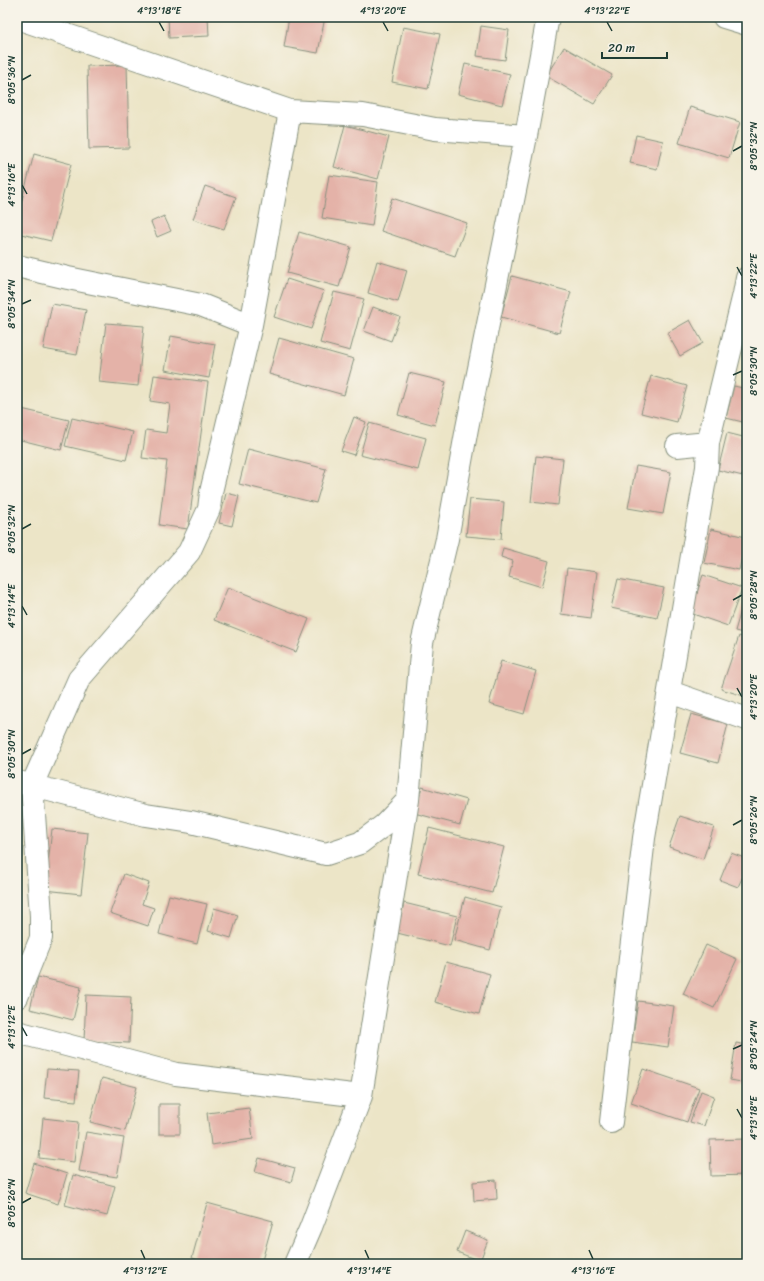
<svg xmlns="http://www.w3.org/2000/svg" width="764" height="1281" viewBox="0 0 764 1281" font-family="Sriracha,sans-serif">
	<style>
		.building { fill: #e4b2a8 }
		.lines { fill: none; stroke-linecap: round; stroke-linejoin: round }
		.street-casing { stroke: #86917e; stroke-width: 24 }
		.street { stroke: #fff; stroke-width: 22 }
		.ticks { fill: none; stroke: #1f3d34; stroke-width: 1.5 }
		.neatline { fill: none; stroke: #1f3d34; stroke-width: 1.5 }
		.ticks-label { font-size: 10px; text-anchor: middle; fill: #1f3d34 }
	</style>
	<rect width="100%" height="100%" fill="#f7f3e8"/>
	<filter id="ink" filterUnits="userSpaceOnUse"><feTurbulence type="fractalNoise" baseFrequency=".025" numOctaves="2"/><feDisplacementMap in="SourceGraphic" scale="8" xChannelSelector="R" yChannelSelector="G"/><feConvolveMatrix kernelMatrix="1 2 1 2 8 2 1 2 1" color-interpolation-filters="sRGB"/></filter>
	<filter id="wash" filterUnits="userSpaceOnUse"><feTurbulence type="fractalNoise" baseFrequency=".012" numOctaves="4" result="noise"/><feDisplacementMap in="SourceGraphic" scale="16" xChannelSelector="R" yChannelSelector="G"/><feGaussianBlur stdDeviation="0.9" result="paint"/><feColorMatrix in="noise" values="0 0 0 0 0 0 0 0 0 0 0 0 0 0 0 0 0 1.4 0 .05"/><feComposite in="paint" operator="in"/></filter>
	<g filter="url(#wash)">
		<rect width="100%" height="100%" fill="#ece5c7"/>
		<g id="blocks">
			<path class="building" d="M 168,17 L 208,17 L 209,36 L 169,38 Z
				M 289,17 L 325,17 L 318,53 L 284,47 Z
				M 481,26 L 509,30 L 505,60 L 477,56 Z
				M 403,27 L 440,34 L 428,89 L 392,82 Z
				M 564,47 L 612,75 L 594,104 L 546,76 Z
				M 17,55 L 20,56 L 17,65 Z
				M 465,64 L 510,74 L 502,105 L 458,94 Z
				M 127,65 L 129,148 L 89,149 L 87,66 Z
				M 690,107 L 740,122 L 729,158 L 679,143 Z
				M 345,125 L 389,137 L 378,179 L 334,167 Z
				M 636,135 L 663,141 L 657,169 L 630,163 Z
				M 34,154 L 71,164 L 51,241 L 17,233 L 17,219 Z
				M 329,175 L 378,182 L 372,226 L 322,218 Z
				M 205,186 L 236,197 L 224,229 L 193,219 Z
				M 392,198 L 467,223 L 455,256 L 381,231 Z
				M 164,216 L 171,231 L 157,237 L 151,222 Z
				M 299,232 L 351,247 L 339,287 L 287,273 Z
				M 377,261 L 407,270 L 398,302 L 368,293 Z
				M 512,276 L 571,292 L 559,333 L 501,317 Z
				M 287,279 L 324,291 L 311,329 L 274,317 Z
				M 334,292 L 364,299 L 350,351 L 320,343 Z
				M 52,304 L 86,310 L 77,355 L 43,349 Z
				M 373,307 L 400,317 L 391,341 L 364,331 Z
				M 690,320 L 703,343 L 680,356 L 667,333 Z
				M 106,323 L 144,326 L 138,386 L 99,382 Z
				M 171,336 L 215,344 L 209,378 L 165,370 Z
				M 279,338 L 354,359 L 344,395 L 269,374 Z
				M 409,373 L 446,382 L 435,425 L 398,415 Z
				M 154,375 L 208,382 L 188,529 L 159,525 L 167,461 L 142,458 L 146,430 L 166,433 L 170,404 L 150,401 Z
				M 651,376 L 687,386 L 677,422 L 641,413 Z
				M 734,386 L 747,389 L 747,423 L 726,418 Z
				M 17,408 L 69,420 L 61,450 L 17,439 Z
				M 354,417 L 366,422 L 354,455 L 341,451 Z
				M 72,418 L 133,432 L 126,460 L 65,446 Z
				M 369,423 L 426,438 L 418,470 L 360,455 Z
				M 727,433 L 747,438 L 747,477 L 718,470 Z
				M 248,449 L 326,469 L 316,503 L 239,484 Z
				M 536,456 L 563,459 L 558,505 L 531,502 Z
				M 636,466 L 671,472 L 663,514 L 628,508 Z
				M 226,493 L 239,496 L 232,526 L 219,523 Z
				M 470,499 L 504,502 L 501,539 L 466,536 Z
				M 711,529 L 746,537 L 739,570 L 704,563 Z
				M 503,548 L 549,561 L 542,587 L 509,577 L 513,561 L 501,557 Z
				M 567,568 L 597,572 L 591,618 L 561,614 Z
				M 703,575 L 742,588 L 728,626 L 690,613 Z
				M 618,579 L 664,588 L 657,618 L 611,608 Z
				M 228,587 L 309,619 L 296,652 L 214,620 Z
				M 744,600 L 747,601 L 747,634 L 735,631 Z
				M 739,636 L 747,639 L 747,697 L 721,689 Z
				M 501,661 L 536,671 L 524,714 L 489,704 Z
				M 691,714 L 728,724 L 718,763 L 680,753 Z
				M 422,787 L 467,800 L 460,825 L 414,813 Z
				M 680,816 L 714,827 L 703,859 L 669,847 Z
				M 429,828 L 504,847 L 492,893 L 418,874 Z
				M 52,829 L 88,833 L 81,894 L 45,890 Z
				M 731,853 L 747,859 L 747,867 L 738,887 L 720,880 Z
				M 124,874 L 149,883 L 142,904 L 154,908 L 148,926 L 110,913 Z
				M 169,895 L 207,904 L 197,944 L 159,934 Z
				M 465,897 L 501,907 L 490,950 L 454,940 Z
				M 404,903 L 457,916 L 450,946 L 397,933 Z
				M 214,908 L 238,915 L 231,938 L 208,931 Z
				M 706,945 L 737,959 L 714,1008 L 683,994 Z
				M 446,962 L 490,974 L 479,1014 L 435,1002 Z
				M 38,977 L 81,987 L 73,1020 L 30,1009 Z
				M 86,995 L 131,997 L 129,1043 L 84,1041 Z
				M 638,1001 L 674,1006 L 668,1047 L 632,1042 Z
				M 736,1043 L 747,1045 L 747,1083 L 730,1080 Z
				M 47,1069 L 79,1071 L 76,1101 L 44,1098 Z
				M 643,1069 L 699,1088 L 687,1122 L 631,1103 Z
				M 17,1074 L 19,1074 L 18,1095 L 17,1095 Z
				M 102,1078 L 137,1087 L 125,1131 L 90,1122 Z
				M 701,1091 L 714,1096 L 704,1126 L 690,1122 Z
				M 159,1104 L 180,1104 L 180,1134 L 159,1134 Z
				M 249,1108 L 253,1139 L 211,1145 L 207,1113 Z
				M 43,1118 L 78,1122 L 74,1162 L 39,1158 Z
				M 86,1132 L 124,1138 L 117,1177 L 79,1171 Z
				M 747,1139 L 747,1175 L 711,1176 L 710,1140 Z
				M 259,1158 L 295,1168 L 291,1182 L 255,1172 Z
				M 34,1163 L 67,1174 L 58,1204 L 25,1193 Z
				M 73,1175 L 115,1186 L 107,1216 L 65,1205 Z
				M 496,1180 L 497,1199 L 474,1201 L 473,1182 Z
				M 207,1203 L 273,1221 L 261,1264 L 216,1264 L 192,1258 Z
				M 465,1231 L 488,1240 L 480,1261 L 457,1252 Z"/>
		</g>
	</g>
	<g filter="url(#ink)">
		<use href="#blocks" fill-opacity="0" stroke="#86917e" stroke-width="1"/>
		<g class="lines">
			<defs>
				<path id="street" d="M 724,17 L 747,24
					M 17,18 L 290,111 L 363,115 L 435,129 L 526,136
					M 17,266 L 68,278 L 201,305 L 251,325
					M 677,446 L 708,443
					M 670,692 L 747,719
					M 18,782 L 146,815 L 191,822 L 326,854 L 360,843 L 384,825 L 408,800
					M 17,997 L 41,938 L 41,916 L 32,785 L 79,679 L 189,552 L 209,509 L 211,492 L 251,325 L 290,111
					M 17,1032 L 176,1074 L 361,1096
					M 611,1122 L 644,838 L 707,467 L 708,443 L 744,294 L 747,278
					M 295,1264 L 311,1227 L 361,1096 L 408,800 L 422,643 L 447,539 L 467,428 L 526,136 L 548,17"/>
			</defs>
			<use href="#street" class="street-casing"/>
			<use href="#street" class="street"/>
		</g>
	</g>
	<path class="ticks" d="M 159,22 L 164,31M 383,22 L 388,31M 607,22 L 612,31M 22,80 L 31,75M 733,151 L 742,146M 22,185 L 27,194M 737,267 L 742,276M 22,304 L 31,300M 733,375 L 742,371M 22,529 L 31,524M 733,600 L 742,595M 22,606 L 27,615M 737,688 L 742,697M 22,754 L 31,749M 733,825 L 742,820M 22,1027 L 27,1036M 733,1049 L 742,1045M 737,1109 L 742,1118M 22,1203 L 31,1198M 141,1250 L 145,1259M 365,1250 L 369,1259M 589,1250 L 593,1259"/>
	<rect width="764" height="1281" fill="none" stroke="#f7f3e8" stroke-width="44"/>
	<path d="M602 52v6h65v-6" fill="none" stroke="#1f3d34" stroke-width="2"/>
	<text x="608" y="52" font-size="12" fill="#1f3d34" stroke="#f7f3e8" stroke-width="3" paint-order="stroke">20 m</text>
	<rect x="22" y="22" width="720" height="1237" class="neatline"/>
	<g class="ticks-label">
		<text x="159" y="14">4°13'18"E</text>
		<text x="383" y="14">4°13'20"E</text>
		<text x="607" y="14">4°13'22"E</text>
		<text transform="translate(11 80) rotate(-90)" y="4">8°05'36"N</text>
		<text transform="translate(753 146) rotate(-90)" y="4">8°05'32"N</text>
		<text transform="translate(11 185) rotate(-90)" y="4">4°13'16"E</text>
		<text transform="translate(753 276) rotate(-90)" y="4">4°13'22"E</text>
		<text transform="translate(11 304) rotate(-90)" y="4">8°05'34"N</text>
		<text transform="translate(753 371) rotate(-90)" y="4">8°05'30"N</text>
		<text transform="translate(11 529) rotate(-90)" y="4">8°05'32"N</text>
		<text transform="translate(753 595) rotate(-90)" y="4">8°05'28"N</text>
		<text transform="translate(11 606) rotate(-90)" y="4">4°13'14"E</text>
		<text transform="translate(753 697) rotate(-90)" y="4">4°13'20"E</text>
		<text transform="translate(11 754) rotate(-90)" y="4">8°05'30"N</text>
		<text transform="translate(753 820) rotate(-90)" y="4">8°05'26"N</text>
		<text transform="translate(11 1027) rotate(-90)" y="4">4°13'12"E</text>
		<text transform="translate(753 1045) rotate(-90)" y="4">8°05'24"N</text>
		<text transform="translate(753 1118) rotate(-90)" y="4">4°13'18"E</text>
		<text transform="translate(11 1203) rotate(-90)" y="4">8°05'26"N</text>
		<text x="145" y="1274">4°13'12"E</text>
		<text x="369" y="1274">4°13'14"E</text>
		<text x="593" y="1274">4°13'16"E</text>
	</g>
</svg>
